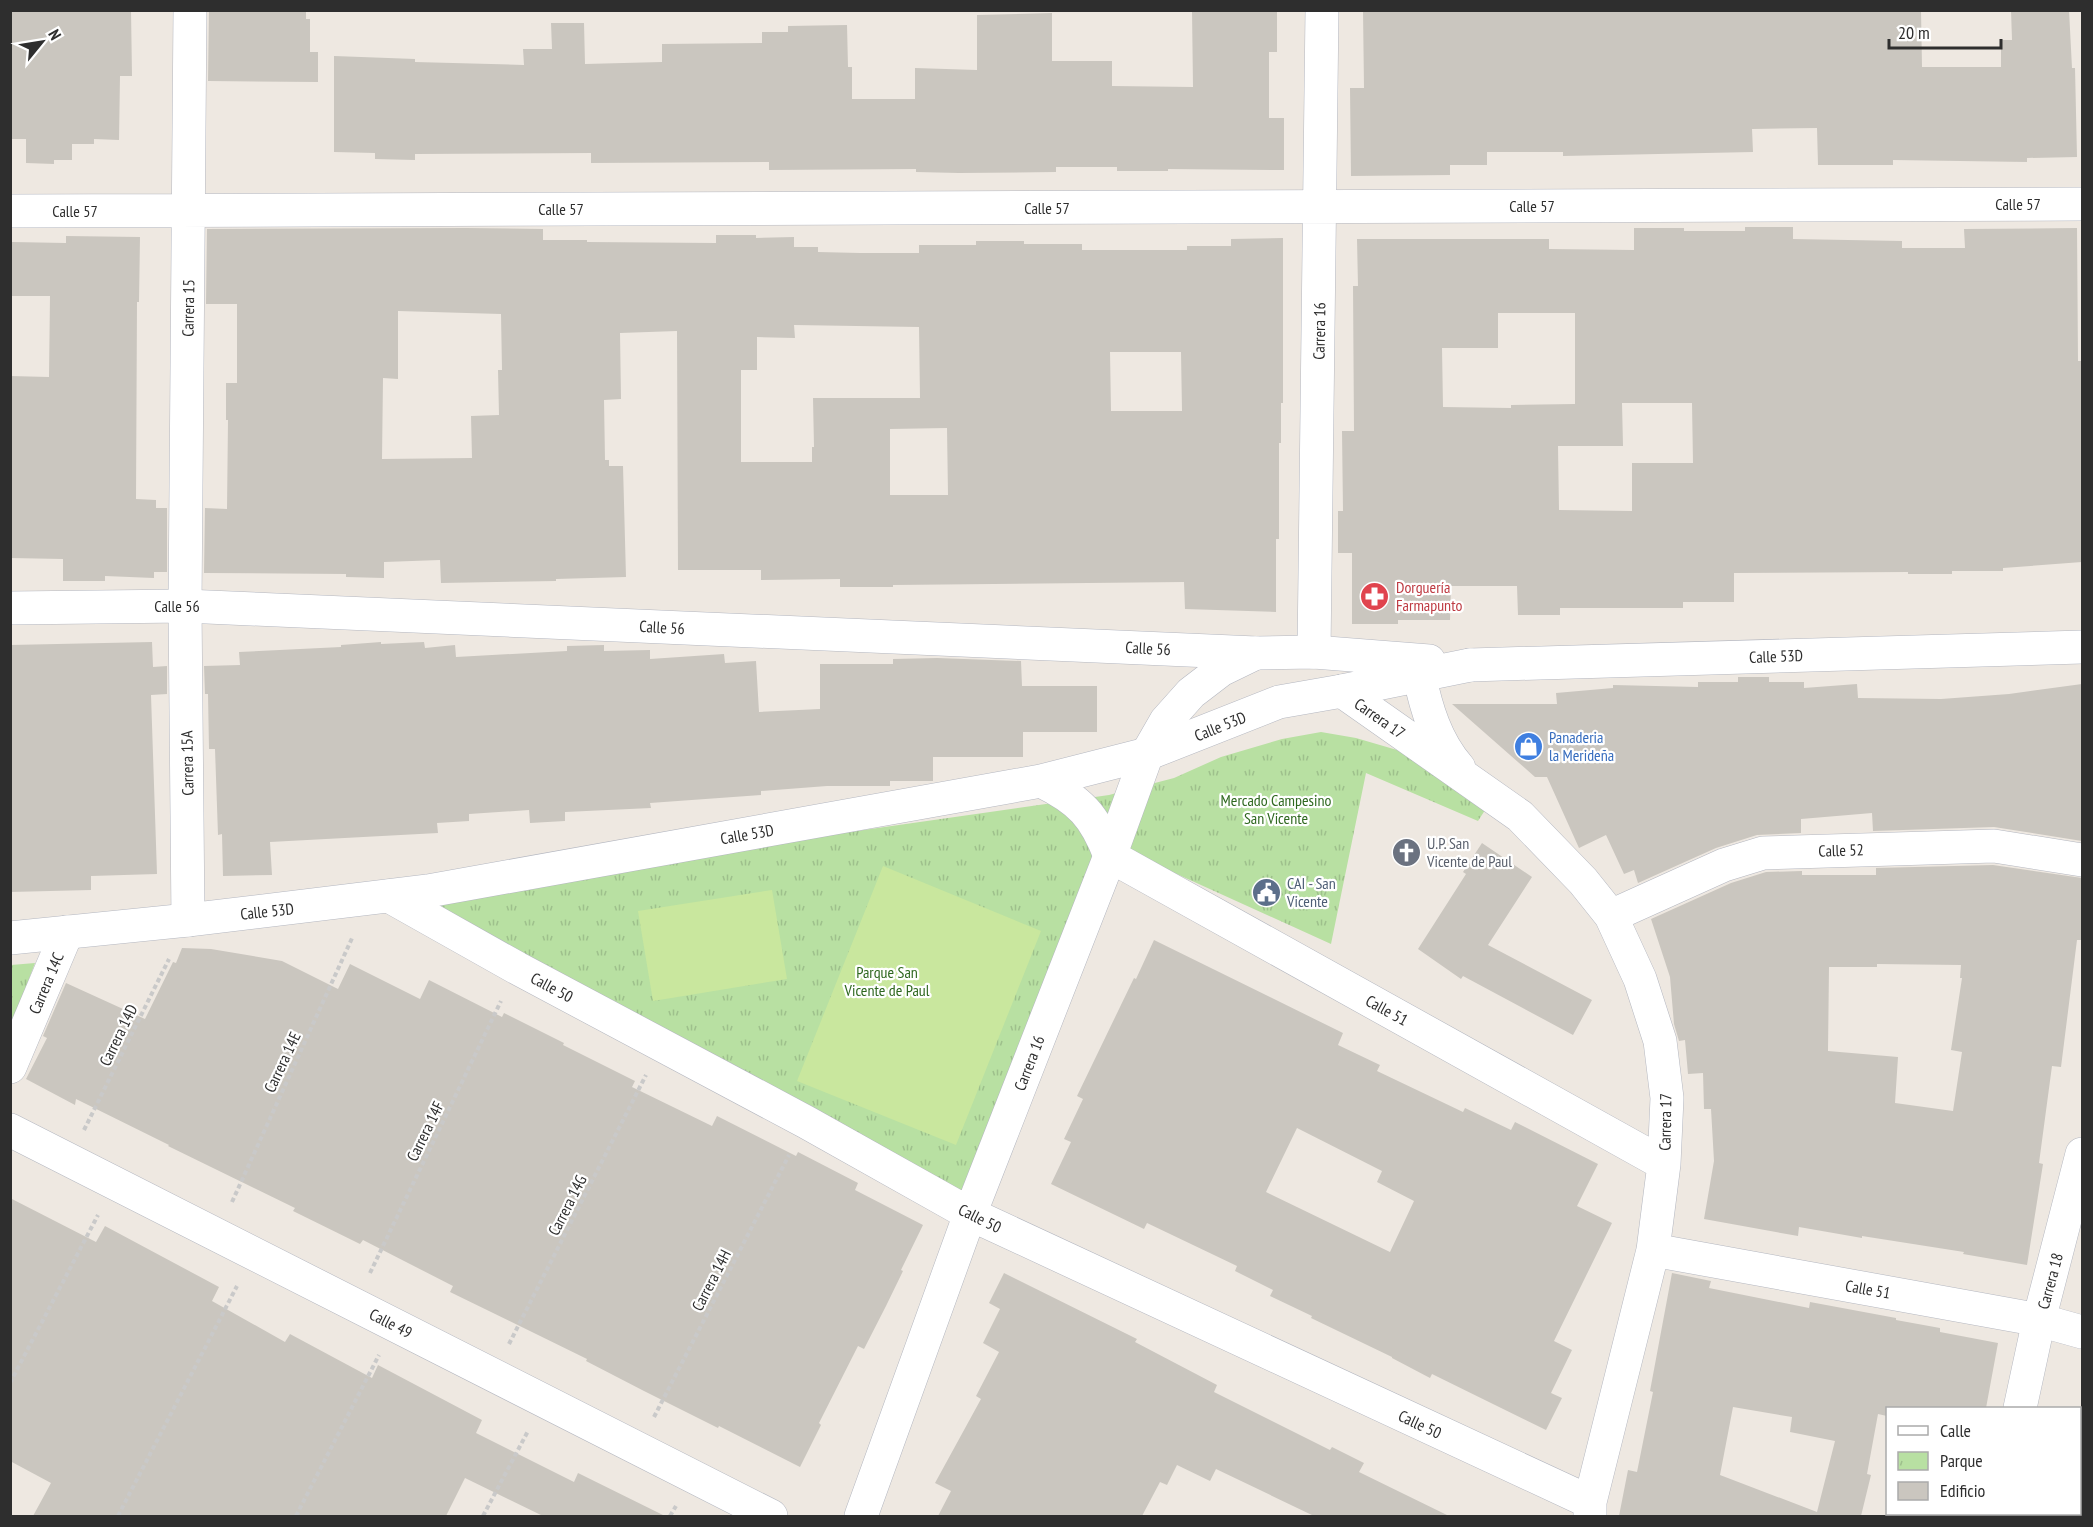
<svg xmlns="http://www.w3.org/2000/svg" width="2093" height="1527" viewBox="0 0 2093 1527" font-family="'PT Sans Narrow',sans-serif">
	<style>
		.park { fill: url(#park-tufts) }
		.pitch { fill: #c9e79e }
		.building { fill: #cac6bf; fill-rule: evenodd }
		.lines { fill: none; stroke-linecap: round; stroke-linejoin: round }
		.minor-casing { stroke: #b4b7c0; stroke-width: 34 }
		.tertiary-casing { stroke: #b4b7c0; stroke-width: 34 }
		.path { stroke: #c9c9c9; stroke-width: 4; stroke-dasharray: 4.5 3; stroke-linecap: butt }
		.minor { stroke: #fff; stroke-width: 33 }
		.tertiary { stroke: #fff; stroke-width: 33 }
		.labels { text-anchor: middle; stroke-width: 4.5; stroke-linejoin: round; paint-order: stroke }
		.street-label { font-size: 16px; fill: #2e2e2e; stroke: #fff }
		.health-label { font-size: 16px; fill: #be3a42; stroke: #fff; text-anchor: start }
		.shop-label { font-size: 16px; fill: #366cbe; stroke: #fff; text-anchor: start }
		.park-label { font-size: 16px; fill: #2f6820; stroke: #fff }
		.worship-label { font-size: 16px; fill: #5b616d; stroke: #fff; text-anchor: start }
		.service-label { font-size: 16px; fill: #4e5e75; stroke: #fff; text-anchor: start }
	</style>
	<defs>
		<pattern id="park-tufts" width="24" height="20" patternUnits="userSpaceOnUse" patternTransform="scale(1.5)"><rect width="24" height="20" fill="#b8e0a2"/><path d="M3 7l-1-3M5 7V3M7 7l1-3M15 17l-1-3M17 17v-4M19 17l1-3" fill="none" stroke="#9ec08c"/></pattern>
	</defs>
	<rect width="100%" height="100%" fill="#eee8e1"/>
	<path class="park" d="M 1321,732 L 1356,738 L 1397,750 L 1487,807 L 1478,821 L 1366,773 L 1331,944 L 1104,841 L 968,1197 L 394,897 L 1109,795 L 1174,778 L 1221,757 L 1282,739 Z
		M 35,963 L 11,1027 L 11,965 Z"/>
	<path class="pitch" d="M 883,866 L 1041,931 L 956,1145 L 797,1081 Z
		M 772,890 L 787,979 L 653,1001 L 638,911 Z"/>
	<path class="building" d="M 10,10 L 131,10 L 132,76 L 120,76 L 119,140 L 94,139 L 94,144 L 72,144 L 72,160 L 54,160 L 54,164 L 26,163 L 26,139 L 10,139 Z
		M 209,10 L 306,10 L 306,19 L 310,19 L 310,52 L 318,52 L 318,82 L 208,81 Z
		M 1192,10 L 1277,10 L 1277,52 L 1269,52 L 1269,118 L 1284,118 L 1284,170 L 1168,169 L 1168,171 L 1117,171 L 1117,167 L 1056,167 L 1056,172 L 959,173 L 916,172 L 916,169 L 769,170 L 769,162 L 591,163 L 591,153 L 415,154 L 415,160 L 375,159 L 375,153 L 334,152 L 334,56 L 415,59 L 415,62 L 524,65 L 523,49 L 552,49 L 551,23 L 584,23 L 585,64 L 662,62 L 662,44 L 762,43 L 762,32 L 788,32 L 788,26 L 847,25 L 848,67 L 852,67 L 852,99 L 915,99 L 915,68 L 977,70 L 977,15 L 1052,13 L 1052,61 L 1112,61 L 1112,86 L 1193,87 Z
		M 1363,10 L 1921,10 L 1922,67 L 2001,67 L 2001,40 L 2012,40 L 2011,10 L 2069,10 L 2072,68 L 2075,68 L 2077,157 L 2027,158 L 2027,162 L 1893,160 L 1893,165 L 1818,165 L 1817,128 L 1752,129 L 1753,152 L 1563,156 L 1563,152 L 1487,152 L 1487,165 L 1450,165 L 1450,175 L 1351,176 L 1350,88 L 1364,88 Z
		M 1745,227 L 1793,227 L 1793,239 L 1902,241 L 1902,248 L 1965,248 L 1964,229 L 2077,228 L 2078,361 L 2082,361 L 2082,562 L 2003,568 L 2003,571 L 1952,571 L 1952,574 L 1908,574 L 1908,572 L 1734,573 L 1734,602 L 1683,602 L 1683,608 L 1560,608 L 1560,615 L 1518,615 L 1517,586 L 1451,586 L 1450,620 L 1398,620 L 1398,624 L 1352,624 L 1352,553 L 1338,553 L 1338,511 L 1343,511 L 1342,431 L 1354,431 L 1353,286 L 1358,286 L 1357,239 L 1549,239 L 1549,249 L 1634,250 L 1634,228 L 1684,228 L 1684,231 L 1745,231 ZM 1498,313 L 1575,313 L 1575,404 L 1511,405 L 1511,408 L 1443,407 L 1442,348 L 1498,348 ZM 1622,403 L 1692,403 L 1693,463 L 1632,463 L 1632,511 L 1559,510 L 1558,446 L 1623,446 Z
		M 466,228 L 543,229 L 543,240 L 587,240 L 587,242 L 716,243 L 716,235 L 756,235 L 756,238 L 794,237 L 794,247 L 818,247 L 818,252 L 860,253 L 919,253 L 919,245 L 976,245 L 976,241 L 1024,241 L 1024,244 L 1082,244 L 1082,250 L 1187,250 L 1187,246 L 1231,246 L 1231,239 L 1283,238 L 1283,403 L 1281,403 L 1281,443 L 1279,443 L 1279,539 L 1276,539 L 1276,612 L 1185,609 L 1184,582 L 893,585 L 893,587 L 840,587 L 840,579 L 761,580 L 761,570 L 678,570 L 677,331 L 620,333 L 621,399 L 604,400 L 605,460 L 609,460 L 609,466 L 623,466 L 626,577 L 556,579 L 556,581 L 441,583 L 440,560 L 384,562 L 384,578 L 346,577 L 346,574 L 204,573 L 205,508 L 227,509 L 228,420 L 226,420 L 226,383 L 237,383 L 237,304 L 206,304 L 207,229 ZM 398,311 L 501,314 L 502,370 L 498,370 L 499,415 L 471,416 L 472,458 L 382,459 L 383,378 L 398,379 ZM 794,325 L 919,327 L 920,398 L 813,398 L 814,447 L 812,447 L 812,462 L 741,462 L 741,370 L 757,370 L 757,337 L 795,338 ZM 1110,352 L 1181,352 L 1182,411 L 1111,411 ZM 947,428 L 948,495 L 890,495 L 890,429 Z
		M 66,236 L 140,237 L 139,302 L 137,302 L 136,499 L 156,500 L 156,508 L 167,508 L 167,572 L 154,572 L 154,578 L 105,576 L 105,581 L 63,581 L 63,559 L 10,558 L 10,376 L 49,377 L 50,296 L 12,296 L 12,242 L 66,243 Z
		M 152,642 L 153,667 L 167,666 L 167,694 L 151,695 L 157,874 L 91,876 L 91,890 L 10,892 L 10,645 Z
		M 381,642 L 381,644 L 424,642 L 425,648 L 455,645 L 456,657 L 567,651 L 567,646 L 604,645 L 604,651 L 650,650 L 650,659 L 724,654 L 725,663 L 756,661 L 759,712 L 820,709 L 820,664 L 893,664 L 893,659 L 937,658 L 1021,661 L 1022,686 L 1097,686 L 1097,732 L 1023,732 L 1023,757 L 933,757 L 933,781 L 890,781 L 890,786 L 827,786 L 761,791 L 761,795 L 650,803 L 651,808 L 565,812 L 565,821 L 530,823 L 529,810 L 469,814 L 469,821 L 437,823 L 438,833 L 270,842 L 272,875 L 223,876 L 222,834 L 218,835 L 215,749 L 209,749 L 208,694 L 205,694 L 204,666 L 240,665 L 239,652 L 341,647 L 341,645 Z
		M 1738,677 L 1769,677 L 1769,682 L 1804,682 L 1804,688 L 1857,684 L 1858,698 L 1941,699 L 2009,694 L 2082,684 L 2082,841 L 1994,827 L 1873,831 L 1872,813 L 1801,819 L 1801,833 L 1757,835 L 1716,848 L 1638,883 L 1634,870 L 1624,874 L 1606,835 L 1579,848 L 1547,777 L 1535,777 L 1452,704 L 1557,704 L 1556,693 L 1613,688 L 1613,685 L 1698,687 L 1698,682 L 1738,682 Z
		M 1482,843 L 1532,877 L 1488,945 L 1592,1000 L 1573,1035 L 1463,976 L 1461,979 L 1418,949 L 1466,874 L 1463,872 Z
		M 1993,865 L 2082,878 L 2082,940 L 2077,940 L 2061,1067 L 2052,1066 L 2039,1163 L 2043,1164 L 2027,1265 L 1963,1254 L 1964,1252 L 1862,1236 L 1862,1238 L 1799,1227 L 1798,1236 L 1704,1219 L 1714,1161 L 1711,1109 L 1704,1109 L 1703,1073 L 1688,1074 L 1685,1040 L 1679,1041 L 1674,1024 L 1670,977 L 1651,919 L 1731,883 L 1766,872 L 1802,871 L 1802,875 L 1876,875 L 1876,868 ZM 1877,964 L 1961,965 L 1960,978 L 1962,978 L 1951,1050 L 1962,1052 L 1953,1111 L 1895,1103 L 1898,1057 L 1828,1051 L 1829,967 L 1877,967 Z
		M 1154,940 L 1343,1033 L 1338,1045 L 1380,1065 L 1377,1071 L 1463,1112 L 1465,1108 L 1511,1130 L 1515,1122 L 1598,1164 L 1577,1206 L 1612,1223 L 1554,1341 L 1572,1350 L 1551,1393 L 1562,1398 L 1546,1430 L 1432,1374 L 1430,1378 L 1392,1358 L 1392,1357 L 1311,1318 L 1312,1316 L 1270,1296 L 1273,1290 L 1235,1271 L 1237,1266 L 1147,1223 L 1144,1229 L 1051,1184 L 1071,1142 L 1064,1139 L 1083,1099 L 1077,1096 L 1134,978 L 1136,979 ZM 1297,1128 L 1382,1171 L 1377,1182 L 1414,1201 L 1390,1252 L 1266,1192 Z
		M 182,948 L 211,949 L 282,961 L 338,989 L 350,964 L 420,999 L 429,980 L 502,1017 L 504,1013 L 564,1043 L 563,1045 L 635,1081 L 632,1087 L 712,1126 L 717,1116 L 796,1156 L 798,1152 L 858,1183 L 855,1190 L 923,1225 L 901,1270 L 903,1271 L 886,1306 L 864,1349 L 858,1346 L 819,1423 L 821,1425 L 800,1467 L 719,1426 L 718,1428 L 644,1391 L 586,1361 L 587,1359 L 450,1292 L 453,1286 L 363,1240 L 360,1244 L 293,1211 L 295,1208 L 168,1146 L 169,1145 L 76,1099 L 75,1105 L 26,1079 L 47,1038 L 43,1036 L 66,983 L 145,1019 L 173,962 L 176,963 Z
		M 10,1198 L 96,1242 L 105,1226 L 219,1287 L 212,1301 L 285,1342 L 290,1334 L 372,1378 L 378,1365 L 482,1420 L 476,1433 L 574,1482 L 578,1473 L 665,1516 L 543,1516 L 465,1478 L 446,1516 L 33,1516 L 51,1483 L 10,1461 Z
		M 1004,1273 L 1137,1339 L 1135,1342 L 1217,1385 L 1214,1392 L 1330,1450 L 1332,1447 L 1364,1463 L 1359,1472 L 1449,1516 L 1314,1516 L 1216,1469 L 1210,1481 L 1177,1465 L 1167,1485 L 1160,1482 L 1142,1516 L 938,1516 L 951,1491 L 935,1483 L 981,1399 L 976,1396 L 999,1352 L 983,1343 L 1000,1309 L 989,1303 Z
		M 1672,1273 L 1711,1281 L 1709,1288 L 1809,1308 L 1810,1302 L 1896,1318 L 1896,1320 L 1940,1328 L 1940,1332 L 1998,1343 L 1986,1408 L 1887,1408 L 1887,1416 L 1878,1414 L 1867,1474 L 1871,1475 L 1861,1516 L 1619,1516 L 1628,1470 L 1637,1472 L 1653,1392 L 1650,1391 ZM 1733,1407 L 1792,1417 L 1790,1432 L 1835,1441 L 1817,1512 L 1720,1475 Z"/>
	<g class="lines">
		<defs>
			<path id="minor" d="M 10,211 L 2082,204
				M 1314,652 L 1322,10
				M 1470,665 L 2082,647
				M 1419,674 C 1426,708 1436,742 1459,768
				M 1342,691 L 1520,816 L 1583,881 L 1611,916 L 1640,979 L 1660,1041 L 1667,1098 L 1664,1164 L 1653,1250 L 1590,1502 L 1590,1516
				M 1110,856 L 1664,1164
				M 389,896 L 517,968 L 806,1122 L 970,1214 L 1590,1502
				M 1611,916 L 1724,865 L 1763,853 L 1994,846 L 2082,860
				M 188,920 L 185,606 L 190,10
				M 10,1067 L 67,932
				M 10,1130 L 771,1516
				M 1653,1250 L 2039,1320 L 2082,1332
				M 861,1516 L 970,1214 L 1110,856 L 1147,754 L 1166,721 L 1191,693 L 1221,670 L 1256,653"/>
			<path id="tertiary" d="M 10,608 L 185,606 L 1256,653 L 1314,652 L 1429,661
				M 1041,781 C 1080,800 1095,816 1110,856
				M 10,938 L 188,920 L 428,891 L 1041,781 L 1147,754 L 1279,702 L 1342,691 L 1470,665
				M 2020,1408 L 2039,1320 L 2082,1154
				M 1997,1516 L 1998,1514"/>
		</defs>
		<use href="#minor" class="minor-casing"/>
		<use href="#tertiary" class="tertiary-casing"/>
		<path class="path" d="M 84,1130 L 169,959
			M 232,1202 L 353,936
			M 370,1273 L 501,1001
			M 509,1344 L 646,1075
			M 10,1383 L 98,1215
			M 654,1417 L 789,1155
			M 118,1516 L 237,1286
			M 296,1516 L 379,1355
			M 483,1516 L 528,1431
			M 670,1516 L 676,1506"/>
		<use href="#minor" class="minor"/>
		<use href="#tertiary" class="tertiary"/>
	</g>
	<defs>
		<symbol id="pharmacy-disc" viewBox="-11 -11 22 22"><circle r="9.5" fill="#e0444e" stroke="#fff"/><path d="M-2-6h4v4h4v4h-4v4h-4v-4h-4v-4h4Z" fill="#fff"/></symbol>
		<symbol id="shop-disc" viewBox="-11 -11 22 22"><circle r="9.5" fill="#3f7fe0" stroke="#fff"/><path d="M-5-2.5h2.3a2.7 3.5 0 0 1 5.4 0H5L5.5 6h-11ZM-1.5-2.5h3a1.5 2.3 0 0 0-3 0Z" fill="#fff"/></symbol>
		<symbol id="church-disc" viewBox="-11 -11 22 22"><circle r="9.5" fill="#6b7280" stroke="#fff"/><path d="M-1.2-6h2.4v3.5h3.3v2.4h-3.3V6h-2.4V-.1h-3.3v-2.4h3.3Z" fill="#fff"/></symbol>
		<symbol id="civic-disc" viewBox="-11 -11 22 22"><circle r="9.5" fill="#5c6f8a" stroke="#fff"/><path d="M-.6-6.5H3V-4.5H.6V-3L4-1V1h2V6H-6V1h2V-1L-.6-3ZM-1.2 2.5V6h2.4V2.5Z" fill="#fff"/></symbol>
	</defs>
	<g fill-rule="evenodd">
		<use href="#pharmacy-disc" x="1358" y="580" width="33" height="33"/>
		<use href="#shop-disc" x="1512" y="730" width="33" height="33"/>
		<use href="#church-disc" x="1390" y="836" width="33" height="33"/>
		<use href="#civic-disc" x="1250" y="876" width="33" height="33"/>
	</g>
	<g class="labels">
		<g class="street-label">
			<text x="2018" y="210">Calle 57</text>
			<text x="1532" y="212">Calle 57</text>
			<text x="1047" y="214">Calle 57</text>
			<text x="561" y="215">Calle 57</text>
			<text x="75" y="217">Calle 57</text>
			<text transform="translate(188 308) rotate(-89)" y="6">Carrera 15</text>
			<text transform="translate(1319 331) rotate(-89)" y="6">Carrera 16</text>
			<text x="177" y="612">Calle 56</text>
			<text transform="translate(662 627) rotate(3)" y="6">Calle 56</text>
			<text transform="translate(1148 648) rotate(3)" y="6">Calle 56</text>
			<text transform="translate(1776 656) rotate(-2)" y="6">Calle 53D</text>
			<text transform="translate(1380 718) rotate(35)" y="6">Carrera 17</text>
			<text transform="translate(1220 726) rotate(-22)" y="6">Calle 53D</text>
			<text transform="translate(187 763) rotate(-91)" y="6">Carrera 15A</text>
			<text transform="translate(747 834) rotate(-10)" y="6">Calle 53D</text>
			<text transform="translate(1841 850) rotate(-2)" y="6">Calle 52</text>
			<text transform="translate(267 911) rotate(-6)" y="6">Calle 53D</text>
			<text transform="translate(46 983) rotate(-67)" y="6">Carrera 14C</text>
			<text transform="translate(552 987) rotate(28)" y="6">Calle 50</text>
			<text transform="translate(1387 1010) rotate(29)" y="6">Calle 51</text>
			<text transform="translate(118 1035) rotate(-64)" y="6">Carrera 14D</text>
			<text transform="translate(282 1062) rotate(-65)" y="6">Carrera 14E</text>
			<text transform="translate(1029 1063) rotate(-69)" y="6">Carrera 16</text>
			<text transform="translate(1665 1122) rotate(-89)" y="6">Carrera 17</text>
			<text transform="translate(425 1131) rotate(-64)" y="6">Carrera 14F</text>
			<text transform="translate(567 1205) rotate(-63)" y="6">Carrera 14G</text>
			<text transform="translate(980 1218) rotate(26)" y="6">Calle 50</text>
			<text transform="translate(711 1280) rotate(-63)" y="6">Carrera 14H</text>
			<text transform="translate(2050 1281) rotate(-75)" y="6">Carrera 18</text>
			<text transform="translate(1868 1289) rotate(10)" y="6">Calle 51</text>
			<text transform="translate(391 1323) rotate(27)" y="6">Calle 49</text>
			<text transform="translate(1420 1424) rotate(25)" y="6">Calle 50</text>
		</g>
		<g class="health-label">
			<text x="1396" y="593">Dorguería<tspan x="1396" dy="18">Farmapunto</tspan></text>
		</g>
		<g class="shop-label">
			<text x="1549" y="743">Panaderia<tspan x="1549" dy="18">la Merideña</tspan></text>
		</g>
		<g class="park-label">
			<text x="1276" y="806">Mercado Campesino<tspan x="1276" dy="18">San Vicente</tspan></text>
			<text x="887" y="978">Parque San<tspan x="887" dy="18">Vicente de Paul</tspan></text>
		</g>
		<g class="worship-label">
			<text x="1427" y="849">U.P. San<tspan x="1427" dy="18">Vicente de Paul</tspan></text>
		</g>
		<g class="service-label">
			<text x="1287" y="889">CAI - San<tspan x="1287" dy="18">Vicente</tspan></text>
		</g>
	</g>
	<rect width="2093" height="1527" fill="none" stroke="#2e2e2e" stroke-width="24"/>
	<rect x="1886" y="1407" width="195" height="108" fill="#ffffff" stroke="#ababab" stroke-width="1.5"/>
	<rect x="1898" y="1426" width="30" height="9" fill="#ffffff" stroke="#ababab" stroke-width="1.5"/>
	<text x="1940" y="1437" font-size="18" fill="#2e2e2e">Calle</text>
	<rect x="1898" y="1452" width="30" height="18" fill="url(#park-tufts)" stroke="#ababab" stroke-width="1.5"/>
	<text x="1940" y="1467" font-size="18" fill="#2e2e2e">Parque</text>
	<rect x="1898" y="1482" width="30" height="18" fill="#cac6bf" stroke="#ababab" stroke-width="1.5"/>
	<text x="1940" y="1497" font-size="18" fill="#2e2e2e">Edificio</text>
	<g transform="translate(42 42) rotate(60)" stroke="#ffffff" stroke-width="4.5" paint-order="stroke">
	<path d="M0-4.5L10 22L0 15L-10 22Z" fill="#2e2e2e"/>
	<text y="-9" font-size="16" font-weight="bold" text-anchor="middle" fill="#2e2e2e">N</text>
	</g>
	<path d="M1889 39v9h112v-9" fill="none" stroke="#2e2e2e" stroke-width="3"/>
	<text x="1898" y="39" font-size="18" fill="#2e2e2e" stroke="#ffffff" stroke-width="4.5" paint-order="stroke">20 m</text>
</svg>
